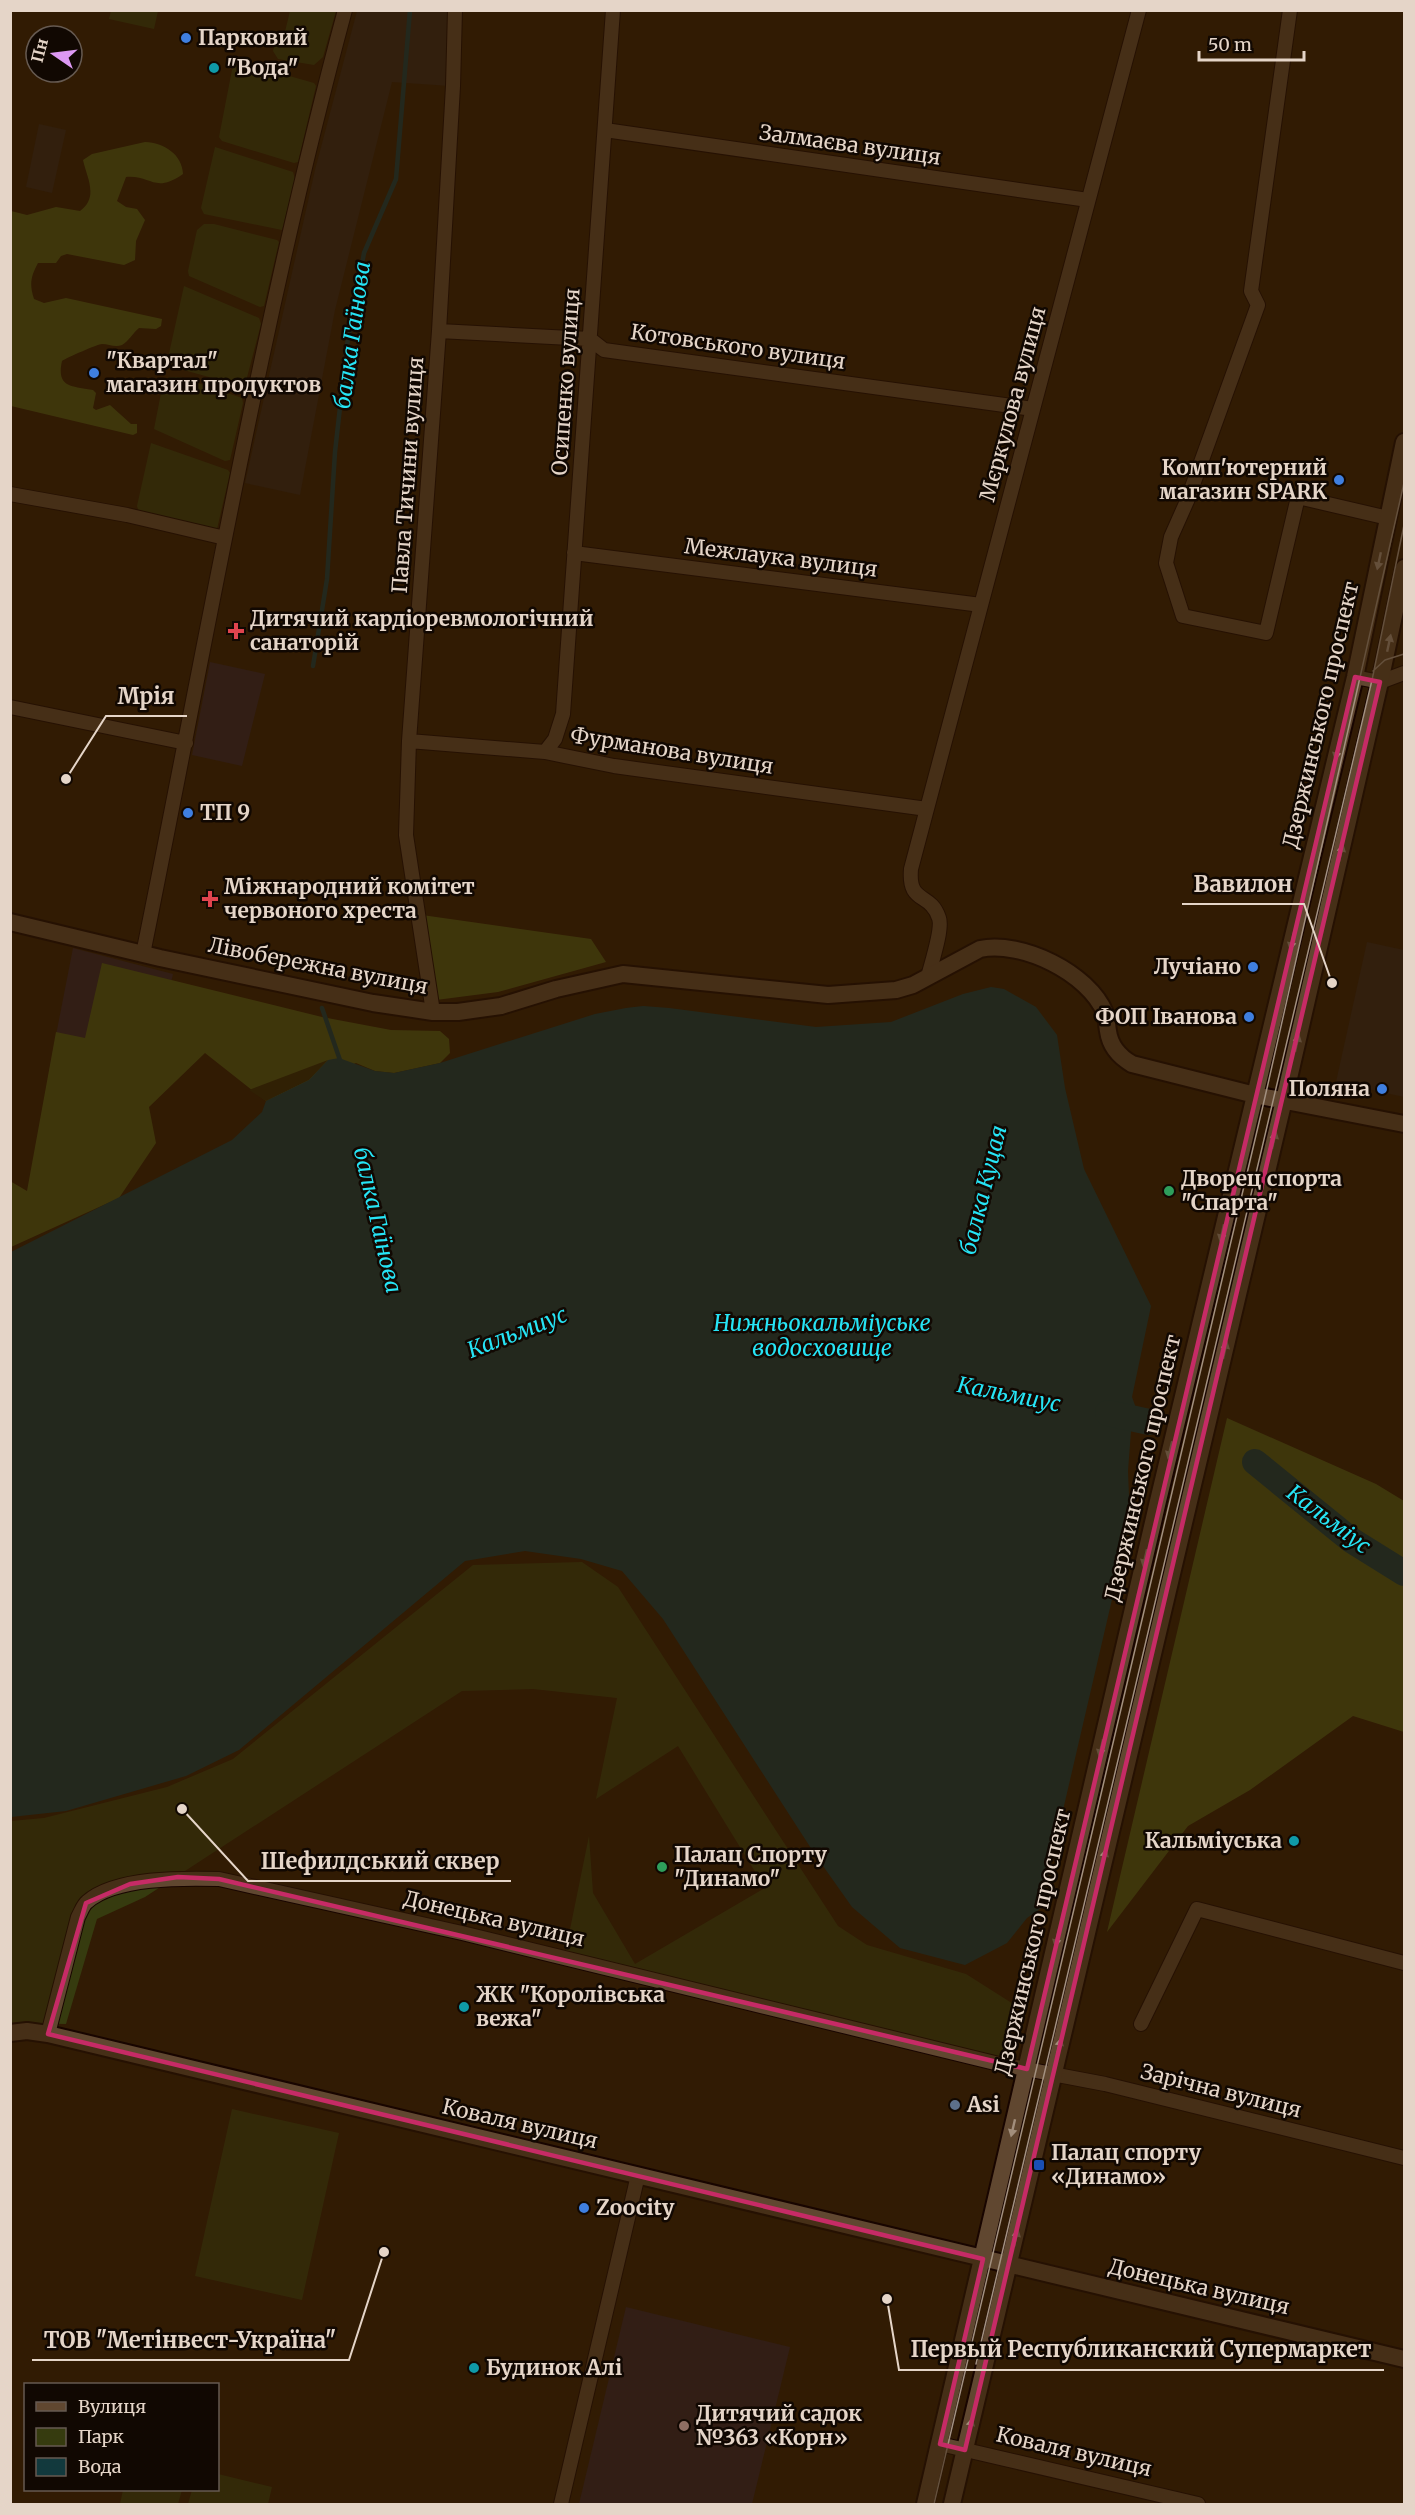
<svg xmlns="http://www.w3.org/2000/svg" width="1415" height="2515" viewBox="0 0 1415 2515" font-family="Merriweather,serif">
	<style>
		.industrial { fill: #332419 }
		.education { fill: #33222a }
		.green { fill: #363b0f }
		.forest { fill: #4f5716 }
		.sand { fill: #2f2706 }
		.water { fill: #12393d }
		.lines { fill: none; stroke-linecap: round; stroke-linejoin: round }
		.stream { stroke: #12393d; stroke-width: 4.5 }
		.river { stroke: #12393d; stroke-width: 26 }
		.minor-casing { stroke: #180500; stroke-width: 16 }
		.tertiary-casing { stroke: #180500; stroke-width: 20 }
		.minor { stroke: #604730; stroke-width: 14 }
		.tertiary { stroke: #604730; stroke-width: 16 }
		.tram { stroke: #a39180; stroke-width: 1.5 }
		.oneway { fill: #a28e7c }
		.marked { fill: none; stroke: #c62b66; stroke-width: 4.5; stroke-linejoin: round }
		.shop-dot { fill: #3f7fe0; stroke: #110802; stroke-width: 2 }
		.culture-dot { fill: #0f9aa8; stroke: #110802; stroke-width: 2 }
		.health-dot { fill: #e0444e; stroke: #110802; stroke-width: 2 }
		.leisure-dot { fill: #2e9e5b; stroke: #110802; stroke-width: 2 }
		.service-dot { fill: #5c6f8a; stroke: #110802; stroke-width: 2 }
		.transit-dot { fill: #1a4fb4; stroke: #110802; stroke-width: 2 }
		.education-dot { fill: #8d6e63; stroke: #110802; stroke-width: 2 }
		.labels { text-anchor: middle; stroke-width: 5; stroke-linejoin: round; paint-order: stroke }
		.poi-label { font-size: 21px; font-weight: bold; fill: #e5d5c8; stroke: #110802; text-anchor: start }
		.street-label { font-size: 21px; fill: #e5d5c8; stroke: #110802 }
		.water-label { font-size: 22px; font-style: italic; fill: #26e4f5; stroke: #110802 }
		.leader { fill: none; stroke: #e5d5c8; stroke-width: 2 }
		.callout-dot { fill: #e5d5c8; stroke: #110802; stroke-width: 2 }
		.callout-label { font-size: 22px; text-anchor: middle; font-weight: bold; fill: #e5d5c8; stroke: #110802; stroke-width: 5; stroke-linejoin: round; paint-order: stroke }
	</style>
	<rect width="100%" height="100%" fill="#311b04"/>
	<path class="industrial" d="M 357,11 L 451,11 L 450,86 L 392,82 L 335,310 L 300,495 L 245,483 L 315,170 Z
		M 39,124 L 66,130 L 52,193 L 26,187 Z
		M 1367,942 L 1404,950 L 1404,1097 L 1336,1082 Z"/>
	<path class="education" d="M 210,662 L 265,674 L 242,766 L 192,755 Z
		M 73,948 L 173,974 L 148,1085 L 49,1071 Z
		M 626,2307 L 790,2347 L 752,2504 L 579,2504 Z"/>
	<path class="green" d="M 111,11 L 111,10 L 158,11 L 154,29 L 109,19 Z
		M 290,11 L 336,11 L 323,57 L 314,65 L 278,59 L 273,51 L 276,40 L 284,36 Z
		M 243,63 L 314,83 L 316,86 L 298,162 L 294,163 L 222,141 L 219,137 L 232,70 L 234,66 Z
		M 215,147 L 293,172 L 295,179 L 282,230 L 204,214 L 201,208 Z
		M 204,224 L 214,224 L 277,240 L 279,242 L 264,306 L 260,307 L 189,276 L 188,271 L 197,230 Z
		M 184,286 L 259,318 L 261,324 L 245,385 L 241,386 L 173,367 L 168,358 Z
		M 169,377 L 180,377 L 242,398 L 243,403 L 230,460 L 225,461 L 154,429 L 163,383 Z
		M 151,443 L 228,470 L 230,473 L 217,529 L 139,512 L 137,506 Z
		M 582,1562 L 618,1587 L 838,1926 L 867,1945 L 966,1974 L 1018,2007 L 1005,2058 L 565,1954 L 589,1836 L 593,1893 L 635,1964 L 765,1888 L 678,1746 L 596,1799 L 617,1698 L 533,1689 L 462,1691 L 145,1897 L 97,1919 L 66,2024 L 11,2023 L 11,1821 L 44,1818 L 167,1787 L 233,1759 L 473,1565 Z
		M 232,2109 L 339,2133 L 302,2300 L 195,2276 Z
		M 218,2474 L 272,2487 L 268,2504 L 188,2504 L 192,2490 L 218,2490 Z
		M 123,2490 L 182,2490 L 178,2504 L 120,2504 Z"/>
	<path class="forest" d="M 145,142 C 164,143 182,154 183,174 C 154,194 152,175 126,177 L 117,201 L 126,207 L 137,209 L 145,220 L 136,241 L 135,260 L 124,265 L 67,254 L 61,256 L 56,263 L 38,263 C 31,276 29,284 34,299 L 44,303 L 66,298 L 162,319 L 161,326 L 156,329 L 139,328 C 133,333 128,342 122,345 C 115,348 109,344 102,344 C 98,344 66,358 62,361 C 56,388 72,386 93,390 L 96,393 L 93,408 L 96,410 L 110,405 L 131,424 L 137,424 L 137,433 L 133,435 L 11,406 L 11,211 L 27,215 L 56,207 L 80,211 C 99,197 87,178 83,160 L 92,154 Z
		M 422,915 L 591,939 L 606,962 L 498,992 L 436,1000 Z
		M 102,963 L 322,1017 L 391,1030 L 440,1031 L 449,1039 L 450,1053 L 440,1063 L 394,1073 L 375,1071 L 356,1063 L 266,1101 L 205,1053 L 149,1107 L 156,1143 L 119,1198 L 11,1247 L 10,1181 L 27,1191 L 56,1032 L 85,1038 Z
		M 1227,1418 L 1376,1484 L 1404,1501 L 1404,1732 L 1353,1716 L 1250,1790 L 1188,1826 L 1107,1932 Z"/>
	<path class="sand" d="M 328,1060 L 309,1080 L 266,1101 L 249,1090 Z"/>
	<path class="water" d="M 991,987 L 1004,989 L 1036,1007 L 1057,1035 L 1065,1088 L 1084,1169 L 1151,1306 L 1132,1397 L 1140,1419 L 1131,1431 L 1128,1471 L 1130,1522 L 1040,1909 L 1027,1918 L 1007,1943 L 965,1965 L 900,1948 L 852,1907 L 816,1856 L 663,1619 L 622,1571 L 581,1559 L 525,1551 L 465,1561 L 239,1750 L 186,1776 L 66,1811 L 11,1817 L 11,1252 L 232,1140 L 262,1112 L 266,1101 L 309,1080 L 328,1060 L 339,1058 L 375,1071 L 394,1073 L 440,1063 L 595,1014 L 626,1008 L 643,1006 L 669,1008 L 816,1027 L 891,1022 L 963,994 Z"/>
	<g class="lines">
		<path class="stream" d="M 313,666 L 327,579 L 335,452 L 347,345 L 364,253 L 396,179 L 410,10
			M 322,1008 L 341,1063"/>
		<path class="river" d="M 1108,1413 L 1149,1422
			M 1255,1462 L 1351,1540 L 1404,1573"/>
		<defs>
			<path id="minor" d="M 1290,10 L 1251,291 L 1258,305 L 1187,501 L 1171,537 L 1166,563 L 1183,616 L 1266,633 L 1298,497 L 1388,518
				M 605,130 L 1088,200
				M 439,331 L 590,339 L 604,350 L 1033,409
				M 10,494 L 127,515 L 225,538
				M 574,553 L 981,605
				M 1355,677 L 1380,682 L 1404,673
				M 10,707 L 186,743
				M 409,741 L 545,752 L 614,766 L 927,809
				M 545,752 L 555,739 L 563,714 L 613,10
				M 143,954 C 207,639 261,321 345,10
				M 928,977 C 931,964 943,929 939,918 C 930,891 908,905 911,869 L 1139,10
				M 433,1012 L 406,835 L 409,741 L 439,331 L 453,86 L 455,10
				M 1141,2024 L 1197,1909 L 1404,1963
				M 48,2034 L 78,1917 C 81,1912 83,1905 87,1902 C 115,1877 183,1878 219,1879 L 462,1933 L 999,2064 L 1105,2084 L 1404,2158
				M 940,2444 L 1198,2504
				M 561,2504 L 638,2175"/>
			<path id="tertiary" d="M 10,922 L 160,958 L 373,1003 L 433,1012 L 458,1012 L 501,1006 L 556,989 L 623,974 L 828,995 L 896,990 L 913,985 L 980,949 C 1021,940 1089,973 1105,1013 C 1107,1018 1107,1026 1108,1031 C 1110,1046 1120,1057 1132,1064 L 1255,1095 L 1404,1124
				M 10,2033 L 27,2031 L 48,2034 L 1404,2359
				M 925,2504 L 1158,1501 L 1355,677 L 1404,442
				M 952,2504 L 1284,1100 L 1380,682 L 1404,568"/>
		</defs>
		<use href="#minor" class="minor-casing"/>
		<use href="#tertiary" class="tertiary-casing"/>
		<use href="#minor" class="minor"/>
		<use href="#tertiary" class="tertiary"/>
		<path class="tram" d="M 1373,671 L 1385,660 L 1404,654
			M 976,2364 L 1372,680 L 1404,525
			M 934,2504 L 1265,1097 L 1404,483"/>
	</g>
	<defs><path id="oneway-solid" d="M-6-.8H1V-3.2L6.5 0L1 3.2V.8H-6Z" transform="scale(1.5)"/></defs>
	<g class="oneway">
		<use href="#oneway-solid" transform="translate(1379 561) rotate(102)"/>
		<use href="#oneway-solid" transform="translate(1389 643) rotate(-78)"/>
		<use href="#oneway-solid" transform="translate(1337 751) rotate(103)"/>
		<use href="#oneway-solid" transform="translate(1341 853) rotate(-77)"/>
		<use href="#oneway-solid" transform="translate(1292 941) rotate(103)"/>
		<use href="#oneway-solid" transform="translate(1297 1043) rotate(-77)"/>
		<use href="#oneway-solid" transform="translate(1274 1140) rotate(-77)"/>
		<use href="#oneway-solid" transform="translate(1222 1233) rotate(103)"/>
		<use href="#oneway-solid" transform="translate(1225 1350) rotate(-77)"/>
		<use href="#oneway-solid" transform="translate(1170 1450) rotate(104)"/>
		<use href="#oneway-solid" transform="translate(1145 1558) rotate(103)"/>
		<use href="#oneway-solid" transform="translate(1101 1748) rotate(103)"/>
		<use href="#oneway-solid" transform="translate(1104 1858) rotate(-77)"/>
		<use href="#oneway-solid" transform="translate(1057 1938) rotate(103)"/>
		<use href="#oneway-solid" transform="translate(1059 2047) rotate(-77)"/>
		<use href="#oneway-solid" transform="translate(1013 2128) rotate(103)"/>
		<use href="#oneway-solid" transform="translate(1016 2238) rotate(-77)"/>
		<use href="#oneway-solid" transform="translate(970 2427) rotate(-76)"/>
	</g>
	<path d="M0 0H1415V2515H0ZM 1355,677 L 1380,682 L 965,2450 L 940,2444 L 983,2259 L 48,2034 L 86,1903 L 130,1884 L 178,1877 L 219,1879 L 1027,2069 Z" fill="#311b04" fill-opacity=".55" fill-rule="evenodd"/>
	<path class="marked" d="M 1355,677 L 1380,682 L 965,2450 L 940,2444 L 983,2259 L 48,2034 L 86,1903 L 130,1884 L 178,1877 L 219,1879 L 1027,2069 Z"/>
	<g class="shop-dot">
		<circle cx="186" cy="38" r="6"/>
		<circle cx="94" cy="373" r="6"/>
		<circle cx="1339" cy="480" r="6"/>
		<circle cx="188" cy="813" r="6"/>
		<circle cx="1253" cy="967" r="6"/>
		<circle cx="1249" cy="1017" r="6"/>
		<circle cx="1382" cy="1089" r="6"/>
		<circle cx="584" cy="2208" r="6"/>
	</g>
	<g class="culture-dot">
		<circle cx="214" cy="68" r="6"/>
		<circle cx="1294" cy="1841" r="6"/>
		<circle cx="464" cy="2007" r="6"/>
		<circle cx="474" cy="2368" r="6"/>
	</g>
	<g class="health-dot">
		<path d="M233 622h6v6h6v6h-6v6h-6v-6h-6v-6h6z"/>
		<path d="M207 890h6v6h6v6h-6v6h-6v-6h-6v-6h6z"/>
	</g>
	<g class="leisure-dot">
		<circle cx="1169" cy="1191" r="6"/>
		<circle cx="662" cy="1867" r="6"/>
	</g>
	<circle class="service-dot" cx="955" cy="2105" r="6"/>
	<rect class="transit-dot" x="1033" y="2159" width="12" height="12" rx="3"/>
	<circle class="education-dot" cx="684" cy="2426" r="6"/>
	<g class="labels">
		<g class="poi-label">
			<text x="198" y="45">Парковий</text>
			<text x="226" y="75">"Вода"</text>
			<text x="106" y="368">"Квартал"<tspan x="106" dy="24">магазин продуктов</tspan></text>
			<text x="1327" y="475" text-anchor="end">Комп'ютерний<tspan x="1327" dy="24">магазин SPARK</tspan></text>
			<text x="250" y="626">Дитячий кардіоревмологічний<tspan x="250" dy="24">санаторій</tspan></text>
			<text x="200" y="820">ТП 9</text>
			<text x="224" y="894">Міжнародний комітет<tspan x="224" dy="24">червоного хреста</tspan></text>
			<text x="1241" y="974" text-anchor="end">Лучіано</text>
			<text x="1237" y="1024" text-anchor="end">ФОП Іванова</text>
			<text x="1370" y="1096" text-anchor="end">Поляна</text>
			<text x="1181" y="1186">Дворец спорта<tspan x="1181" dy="24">"Спарта"</tspan></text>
			<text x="1282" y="1848" text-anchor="end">Кальміуська</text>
			<text x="674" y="1862">Палац Спорту<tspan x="674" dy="24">"Динамо"</tspan></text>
			<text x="476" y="2002">ЖК "Королівська<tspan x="476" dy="24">вежа"</tspan></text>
			<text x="967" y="2112">Asi</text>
			<text x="1051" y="2160">Палац спорту<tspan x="1051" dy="24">«Динамо»</tspan></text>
			<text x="596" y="2215">Zoocity</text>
			<text x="486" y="2375">Будинок Алі</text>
			<text x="696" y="2421">Дитячий садок<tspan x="696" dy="24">№363 «Корн»</tspan></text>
		</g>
		<g class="street-label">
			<text transform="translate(850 145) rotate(8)" y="7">Залмаєва вулиця</text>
			<text transform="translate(738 347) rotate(8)" y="7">Котовського вулиця</text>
			<text transform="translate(566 382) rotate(-86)" y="7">Осипенко вулиця</text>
			<text transform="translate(1013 404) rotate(-75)" y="7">Мєркулова вулиця</text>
			<text transform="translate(408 475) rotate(-86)" y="7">Павла Тичини вулиця</text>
			<text transform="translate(781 558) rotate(7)" y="7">Межлаука вулиця</text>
			<text transform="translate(1321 715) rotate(-77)" y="7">Дзержинського проспект</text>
			<text transform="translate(672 751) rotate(9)" y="7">Фурманова вулиця</text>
			<text transform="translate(318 966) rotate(11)" y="7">Лівобережна вулиця</text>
			<text transform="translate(1143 1468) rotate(-77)" y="7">Дзержинського проспект</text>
			<text transform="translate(494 1919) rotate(13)" y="7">Донецька вулиця</text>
			<text transform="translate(1033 1942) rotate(-77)" y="7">Дзержинського проспект</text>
			<text transform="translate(1221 2091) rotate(14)" y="7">Зарічна вулиця</text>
			<text transform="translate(520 2124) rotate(13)" y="7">Коваля вулиця</text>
			<text transform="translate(1199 2287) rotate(13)" y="7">Донецька вулиця</text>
			<text transform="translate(1074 2452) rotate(13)" y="7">Коваля вулиця</text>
		</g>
		<g class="water-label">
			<text transform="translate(352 335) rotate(-82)" y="8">балка Гаїнова</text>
			<text transform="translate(983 1190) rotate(-76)" y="8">балка Куцая</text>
			<text transform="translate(378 1220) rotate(77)" y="8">балка Гаїнова</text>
			<text x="822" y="1331">Нижньокальміуське<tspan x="822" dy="25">водосховище</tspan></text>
			<text transform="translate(517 1332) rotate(-21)" y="8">Кальмиус</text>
			<text transform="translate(1009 1394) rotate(11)" y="8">Кальмиус</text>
			<text transform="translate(1329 1519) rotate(37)" y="8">Кальміус</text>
		</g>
	</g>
	<path class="leader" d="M66 779L106 716H187M1332 983L1304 904H1182M182 1809L248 1881H511M384 2252L349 2360H32M887 2299L899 2370H1384"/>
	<g class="callout-dot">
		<circle cx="66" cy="779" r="6"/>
		<circle cx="1332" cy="983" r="6"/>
		<circle cx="182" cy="1809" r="6"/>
		<circle cx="384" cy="2252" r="6"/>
		<circle cx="887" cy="2299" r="6"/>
	</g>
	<g class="callout-label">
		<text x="146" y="704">Мрія</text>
		<text x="1243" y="892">Вавилон</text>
		<text x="380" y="1869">Шефилдський сквер</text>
		<text x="190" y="2348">ТОВ "Метінвест-Україна"</text>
		<text x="1141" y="2357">Первый Республиканский Супермаркет</text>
	</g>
	<rect width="1415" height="2515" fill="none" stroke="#e5d5c8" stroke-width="24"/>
	<rect x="24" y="2383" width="195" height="108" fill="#110802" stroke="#665a51" stroke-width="1.5"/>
	<rect x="36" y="2402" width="30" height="9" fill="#604730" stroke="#665a51" stroke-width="1.5"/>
	<text x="78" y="2413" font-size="18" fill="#e5d5c8">Вулиця</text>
	<rect x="36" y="2428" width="30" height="18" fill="#363b0f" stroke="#665a51" stroke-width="1.5"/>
	<text x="78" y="2443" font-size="18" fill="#e5d5c8">Парк</text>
	<rect x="36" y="2458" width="30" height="18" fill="#12393d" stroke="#665a51" stroke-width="1.5"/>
	<text x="78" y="2473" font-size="18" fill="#e5d5c8">Вода</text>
	<g transform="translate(54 54) rotate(284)"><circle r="28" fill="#110802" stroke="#665a51" stroke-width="1.5"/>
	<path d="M0-4.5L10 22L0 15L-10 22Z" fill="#dd99f3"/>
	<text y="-9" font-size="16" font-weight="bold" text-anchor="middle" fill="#e5d5c8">Пн</text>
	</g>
	<path d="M1199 51v9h105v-9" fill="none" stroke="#e5d5c8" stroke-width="3"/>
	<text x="1208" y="51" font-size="18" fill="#e5d5c8" stroke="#110802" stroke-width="4.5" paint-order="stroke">50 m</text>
</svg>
